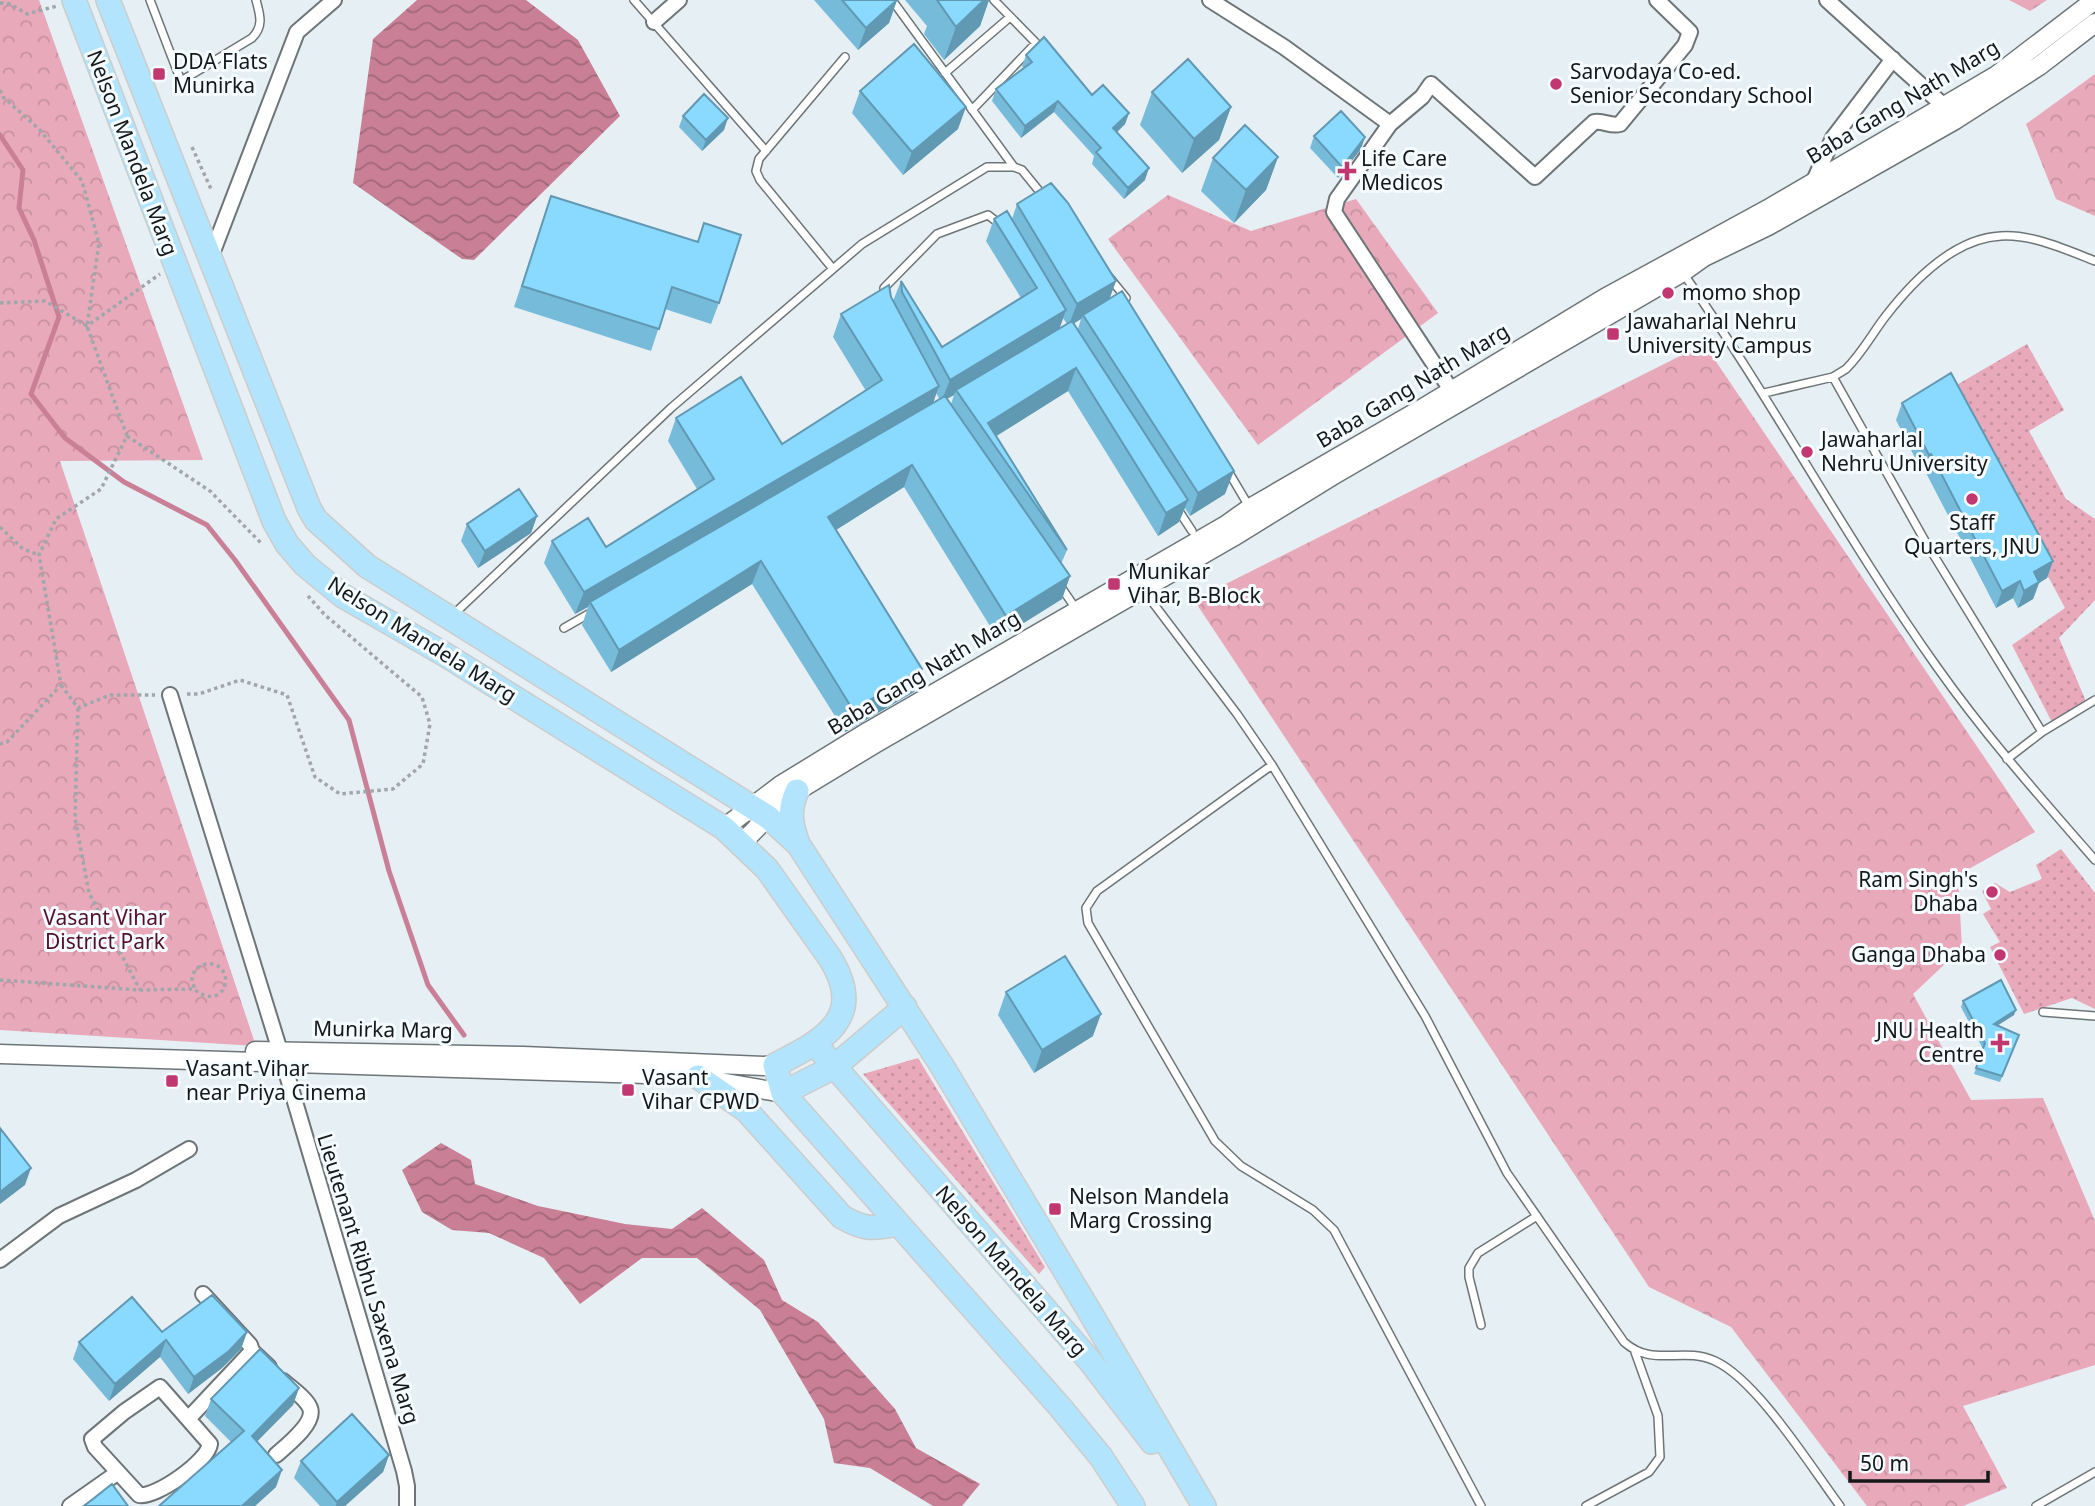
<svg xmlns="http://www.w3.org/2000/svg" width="2095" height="1506" viewBox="0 0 2095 1506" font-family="'Noto Sans',sans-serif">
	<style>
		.grass { fill: url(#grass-dots) }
		.forest { fill: url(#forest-crowns) }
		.water { fill: url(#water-waves) }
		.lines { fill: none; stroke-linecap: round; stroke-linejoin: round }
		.stream { stroke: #c98097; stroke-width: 5 }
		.service-casing { stroke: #6e7578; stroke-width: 10 }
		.minor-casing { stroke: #6e7578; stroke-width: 18 }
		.tertiary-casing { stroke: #6e7578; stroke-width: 21 }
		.primary-casing { stroke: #ccc; stroke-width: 26 }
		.path { stroke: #a0a7aa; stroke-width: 3.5; stroke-dasharray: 3.5 3.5; stroke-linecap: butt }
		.service { stroke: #fff; stroke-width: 7 }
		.minor { stroke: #fff; stroke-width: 14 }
		.tertiary { stroke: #fff; stroke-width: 18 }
		.primary { stroke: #b2e5fd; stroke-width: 23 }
		.wall { fill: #77bbdb; fill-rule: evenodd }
		.shaded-wall { fill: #6198b2 }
		.building { fill: #8ad9ff; stroke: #6198b2; stroke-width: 2 }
		.poi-dot { fill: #c1376f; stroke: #f5fcff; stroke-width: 2.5 }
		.labels { text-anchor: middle; stroke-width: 6; stroke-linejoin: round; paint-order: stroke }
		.poi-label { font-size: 21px; fill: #151819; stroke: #f5fcff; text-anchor: start }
		.street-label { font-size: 21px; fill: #151819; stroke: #f5fcff }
		.park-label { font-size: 21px; fill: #510f2b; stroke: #f5fcff }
	</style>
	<defs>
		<pattern id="grass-dots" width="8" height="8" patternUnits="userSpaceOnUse" patternTransform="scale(1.75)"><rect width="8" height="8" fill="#e8a9bb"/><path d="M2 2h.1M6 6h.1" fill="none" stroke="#c691a0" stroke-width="1.8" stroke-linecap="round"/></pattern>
		<pattern id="forest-crowns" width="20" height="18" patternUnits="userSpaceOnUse" patternTransform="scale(1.75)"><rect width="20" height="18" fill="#e8a9bb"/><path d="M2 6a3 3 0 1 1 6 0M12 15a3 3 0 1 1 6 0" fill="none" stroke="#c691a0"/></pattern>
		<pattern id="water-waves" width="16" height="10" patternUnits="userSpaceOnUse" patternTransform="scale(1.75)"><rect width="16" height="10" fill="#c98097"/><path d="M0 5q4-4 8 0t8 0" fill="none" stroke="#a2687a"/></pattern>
	</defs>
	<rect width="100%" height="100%" fill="#e6eff3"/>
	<path class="grass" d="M 2027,344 L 2064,410 L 2029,431 L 2066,499 L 2095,519 L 2095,600 L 2059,638 L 2088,706 L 2055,728 L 2012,645 L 2065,608 L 1948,390 Z
		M 2061,849 L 2095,893 L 2095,1009 L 2072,998 L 2024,1014 L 1990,947 L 2000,942 L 1983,914 L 1991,909 L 1982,891 L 1995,883 L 2010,892 L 2042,879 L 2036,865 Z
		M 918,1058 L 1045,1267 L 1039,1274 L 863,1074 Z"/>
	<path class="forest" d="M 0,0 L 39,0 L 203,460 L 60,461 L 256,1046 L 0,1030 Z
		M 2009,0 L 2047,0 L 2030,11 Z
		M 2095,74 L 2095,216 L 2056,199 L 2026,124 Z
		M 1168,195 L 1251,231 L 1356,199 L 1438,313 L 1258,445 L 1108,239 Z
		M 1704,344 L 2035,832 L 1958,875 L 1962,948 L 1913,994 L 1971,1100 L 2043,1098 L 2095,1221 L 2095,1365 L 1963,1406 L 2007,1488 L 1963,1506 L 1867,1506 L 1731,1327 L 1649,1287 L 1194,600 Z"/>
	<path class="water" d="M 417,0 L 526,0 L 578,40 L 620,116 L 474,260 L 462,259 L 353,183 L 373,39 Z
		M 441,1143 L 471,1160 L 475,1184 L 538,1206 L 625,1224 L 672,1229 L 702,1208 L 764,1260 L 782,1300 L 818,1322 L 895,1409 L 916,1448 L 980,1484 L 962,1506 L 933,1506 L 870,1468 L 834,1463 L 824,1419 L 760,1310 L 697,1258 L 642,1258 L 580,1304 L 544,1258 L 489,1233 L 452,1230 L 422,1212 L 402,1170 Z"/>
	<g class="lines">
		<path class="stream" d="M 0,135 L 23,170 L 19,208 L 34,240 L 59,317 L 31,394 L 65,438 L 124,482 L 207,525 L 235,560 L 349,720 L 389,871 L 428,985 L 464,1035"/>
		<defs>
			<path id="service" d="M 150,0 L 181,81 L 252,38 C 264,26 260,15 256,0
				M 634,0 L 766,151
				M 892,0 L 1014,167
				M 945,73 L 1010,17
				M 972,110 L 1036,43 L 994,0
				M 833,269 L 760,180 L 756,171 L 759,159 L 845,57
				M 1683,273 C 1773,401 1846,539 1937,667 C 1985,735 2040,797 2095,860
				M 1109,277 L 1126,298
				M 885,294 L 884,288 L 937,234 L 988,215 L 1001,225
				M 1833,377 L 1925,541 L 2042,732
				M 1764,393 L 1833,377 L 1846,369 C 1862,353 1872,334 1885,317 C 1912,282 1954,238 2001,236 C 2032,234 2067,250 2095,261
				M 1228,471 L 1250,508
				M 1177,508 L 1192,531
				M 1059,584 L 1076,609
				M 1144,591 L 1237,714 L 1272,765 L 1425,1016 L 1507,1173 L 1624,1342 C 1653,1368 1682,1346 1715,1361 C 1757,1380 1811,1467 1840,1506
				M 454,614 L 671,408 L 862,244 L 987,167 L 1014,167 L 1022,170 L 1044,197
				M 564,628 L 592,612
				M 2007,759 L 2042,732 L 2095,700
				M 1272,765 L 1097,891 L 1086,908 L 1088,923 L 1215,1141 L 1241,1166 L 1313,1210 L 1334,1230 L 1481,1506
				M 2043,1012 L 2095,1016
				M 1481,1325 L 1469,1277 L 1469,1268 L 1478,1253 L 1537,1216
				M 1586,1506 L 1649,1472 L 1660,1457 L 1658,1416 L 1635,1352
				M 2036,1506 L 2095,1472"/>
			<path id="minor" d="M 1210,0 L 1284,47 L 1390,124
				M 1827,0 L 1944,106
				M 654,22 L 679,0
				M 1813,183 L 1833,138 L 1893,59
				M 210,259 L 297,32 L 334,0
				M 1457,399 L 1334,212 L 1337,199 L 1390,124 L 1422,97 L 1431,84 L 1535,177 L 1594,122 C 1604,120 1610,127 1620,124 L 1685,45 L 1690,32 L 1657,0
				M 170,695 L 280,1051 L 404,1471 L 407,1486 L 407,1506
				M 0,1260 L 59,1216 L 136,1180 L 189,1149
				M 203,1294 L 250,1345 L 252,1351 L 269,1367
				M 160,1387 L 210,1444 C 208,1461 156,1498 139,1495 L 95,1447 L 92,1439 L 124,1412 Z
				M 189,1418 L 252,1351
				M 276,1455 C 286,1446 316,1423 310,1408 C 306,1398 291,1388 283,1381
				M 70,1506 L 117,1473"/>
			<path id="tertiary" d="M 724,828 L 781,785 L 869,731 L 1226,525 L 1250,508 L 1423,408 L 1605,298 L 1768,209 L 1963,95 L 1997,75 L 2095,0
				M 742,843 L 787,797 L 876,743 L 1233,537 L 1332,476 L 1683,272 L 1704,257 L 1768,226 L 1955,120 L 2039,66 L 2095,23
				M 255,1051 L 523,1056 L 764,1066 L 775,1065
				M 0,1054 L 679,1075 L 783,1093"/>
			<path id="primary" d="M 74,0 L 274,521 L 287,544 L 305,565 L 343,596 L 444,654 L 724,828 L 767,869 L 830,958 C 867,1018 824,1040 775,1065 L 783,1093 L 1060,1407 L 1101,1457 L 1133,1506
				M 108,0 L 309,508 L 316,520 L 367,566 L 768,817 L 798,844
				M 797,791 C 788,811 791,824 798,844 L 942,1066 L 1088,1309 L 1204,1506
				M 815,1044 L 1090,1361 L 1152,1442
				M 698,1077 L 746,1110 L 842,1217 C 865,1230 872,1229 898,1224
				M 783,1093 L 834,1067 L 905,1007"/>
		</defs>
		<use href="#service" class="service-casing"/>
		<use href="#minor" class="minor-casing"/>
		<use href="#tertiary" class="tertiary-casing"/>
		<use href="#primary" class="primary-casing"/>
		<path class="path" d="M 0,3 L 10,4 L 27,14 L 57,6
			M 0,90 L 3,97 L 39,129 L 82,181 L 99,243 L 87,326 L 127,436 L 101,489 L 56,519 L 39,555 L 61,685 L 7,742 L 0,744
			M 192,147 L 211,189
			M 0,303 L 45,301 L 87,326 L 160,274
			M 127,436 L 210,491 L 261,543
			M 0,527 L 23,549 L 39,555
			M 61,685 L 78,708 L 110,695 L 155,695
			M 187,694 L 199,694 L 240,680 L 287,695 L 315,777 L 340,794 L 393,789 L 423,764 L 430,724 L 422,697 L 325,615 L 308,596
			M 78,708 L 75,818 L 89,893 L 140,990
			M 0,980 L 140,990 L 194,989 C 220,1011 236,978 218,966 C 208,960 194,966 192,978 C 192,981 194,985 194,989"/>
		<use href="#service" class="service"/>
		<use href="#minor" class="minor"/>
		<use href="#tertiary" class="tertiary"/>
		<use href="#primary" class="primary"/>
	</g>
	<path class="wall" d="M 814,0 L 897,0 L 889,23 L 858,50 Z
		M 905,0 L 989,0 L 980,26 L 944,60 L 924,34 L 927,26 Z
		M 1026,55 L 1092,95 L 1129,113 L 1125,124 L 1117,132 L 1145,180 L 1124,199 L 1092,164 L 1094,156 L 1054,112 L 1021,138 L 992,101 L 996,89 L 1023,68 L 1022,66 Z
		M 860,91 L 958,129 L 903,175 L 852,113 Z
		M 1152,92 L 1231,107 L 1219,140 L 1182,173 L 1140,125 Z
		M 683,116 L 724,130 L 702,151 L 679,127 Z
		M 1314,136 L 1361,149 L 1338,178 L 1310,148 Z
		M 1278,157 L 1266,190 L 1234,223 L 1201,191 L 1213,158 Z
		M 551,196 L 697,242 L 704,223 L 719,303 L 711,324 L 665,309 L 651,351 L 514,307 Z
		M 1017,204 L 1116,281 L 1109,299 L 1225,494 L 1190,516 L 1185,508 L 1179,522 L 1158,536 L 1068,391 L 996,436 L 1067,550 L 1061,564 L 1070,576 L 1062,599 L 998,639 L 904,487 L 836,530 L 922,669 L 914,692 L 845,732 L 752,584 L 611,672 L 582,625 L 588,607 L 575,614 L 544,563 L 552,541 L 606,547 L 697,489 L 668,441 L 676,418 L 782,444 L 866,391 L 833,337 L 841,314 L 891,297 L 893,301 L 901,281 L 942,347 L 1021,298 L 986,241 L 994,219 L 1012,219 ZM 1063,318 L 1067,324 L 1059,329 ZM 1081,319 L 1078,329 L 1074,323 ZM 936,393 L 940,400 L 933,404 ZM 954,395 L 951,404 L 947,399 Z
		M 1902,403 L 2053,561 L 2047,578 L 2039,583 L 2033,599 L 2018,608 L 2013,598 L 1996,608 L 1925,471 L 1922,472 L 1896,420 Z
		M 537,516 L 531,533 L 478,568 L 461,541 L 467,524 Z
		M 1006,992 L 1093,1036 L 1034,1073 L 998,1015 Z
		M 1963,1001 L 2014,1015 L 1998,1025 L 2019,1035 L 2000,1082 L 1974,1074 L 1983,1049 L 1961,1007 Z
		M 162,1332 L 247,1332 L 241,1349 L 222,1368 L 188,1394 L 160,1357 L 109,1401 L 73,1359 L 79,1342 Z
		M 299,1388 L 293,1405 L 257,1441 L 276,1487 L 255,1506 L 159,1506 L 231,1442 L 205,1416 L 211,1399 Z
		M 389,1455 L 383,1472 L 345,1506 L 320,1506 L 294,1478 L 301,1461 Z"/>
	<path class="shaded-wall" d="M 897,0 L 889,23 L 858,50 L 866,28 Z
		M 984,0 L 989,0 L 980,26 L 944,60 L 956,27 Z
		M 1058,101 L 1054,112 L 1021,138 L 1025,126 Z
		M 966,107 L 958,129 L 903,175 L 912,152 Z
		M 1231,107 L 1219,140 L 1182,173 L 1194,139 Z
		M 1129,113 L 1125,124 L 1109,140 L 1113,128 Z
		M 728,118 L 724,130 L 702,151 L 706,140 Z
		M 1365,137 L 1361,149 L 1338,178 L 1342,167 Z
		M 1278,157 L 1266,190 L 1234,223 L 1246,190 Z
		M 1149,168 L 1145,180 L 1124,199 L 1128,188 Z
		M 1116,281 L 1108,303 L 1083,315 L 1081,319 L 1068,327 L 1077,304 Z
		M 1066,310 L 1058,333 L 956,390 L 954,395 L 941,402 L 950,380 Z
		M 1076,368 L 1068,391 L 990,440 L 988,423 Z
		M 939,386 L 931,409 L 590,602 L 588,607 L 575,614 L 584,592 Z
		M 1931,454 L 1925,471 L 1922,472 L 1929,455 Z
		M 912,465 L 904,487 L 820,540 L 828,517 Z
		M 1234,471 L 1225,494 L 1190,516 L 1198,493 Z
		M 1188,500 L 1179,522 L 1158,536 L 1166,513 Z
		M 537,516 L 531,533 L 478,568 L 485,551 Z
		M 761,561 L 752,584 L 611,672 L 619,650 Z
		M 2053,561 L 2047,578 L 2039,583 L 2033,599 L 2018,608 L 2024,591 L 2034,572 Z
		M 1070,576 L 1062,599 L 998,639 L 1006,616 Z
		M 2020,581 L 2013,598 L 1996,608 L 2002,591 Z
		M 922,669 L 914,692 L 845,732 L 853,710 Z
		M 2016,1010 L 2014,1015 L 1992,1029 L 1994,1024 Z
		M 1101,1014 L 1093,1036 L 1034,1073 L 1042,1050 Z
		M 31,1168 L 25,1185 L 0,1204 L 0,1192 Z
		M 247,1332 L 241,1349 L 222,1368 L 188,1394 L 194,1377 Z
		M 166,1340 L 160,1357 L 109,1401 L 115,1384 Z
		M 299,1388 L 293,1405 L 246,1453 L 252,1436 Z
		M 389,1455 L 383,1472 L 345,1506 L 336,1506 L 337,1502 Z
		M 282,1470 L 276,1487 L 255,1506 L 242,1506 Z"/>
	<path class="building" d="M 842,0 L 897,0 L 866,28 Z
		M 937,0 L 984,0 L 956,27 Z
		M 1044,37 L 1092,95 L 1103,85 L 1129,113 L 1113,128 L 1149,168 L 1128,188 L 1096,152 L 1101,148 L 1058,101 L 1025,126 L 996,89 L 1032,62 L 1026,55 Z
		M 914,44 L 966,107 L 912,152 L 860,91 Z
		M 1188,59 L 1231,107 L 1194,139 L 1152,92 Z
		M 704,94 L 728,118 L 706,140 L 683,116 Z
		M 1341,111 L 1365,137 L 1342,167 L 1314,136 Z
		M 1245,125 L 1278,157 L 1246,190 L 1213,158 Z
		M 1051,183 L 1068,203 L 1116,281 L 1077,304 L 1017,204 Z
		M 551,196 L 698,242 L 704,223 L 741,235 L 719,303 L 672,287 L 659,329 L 522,286 Z
		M 1007,211 L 1066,310 L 950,380 L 902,292 L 901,281 L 942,347 L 1037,288 L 994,219 Z
		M 889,285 L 891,297 L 939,386 L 584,592 L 552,541 L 588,518 L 606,547 L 714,479 L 676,418 L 741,377 L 782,444 L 882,380 L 841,314 Z
		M 1122,291 L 1234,471 L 1198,493 L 1083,315 Z
		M 1072,321 L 1188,500 L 1166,513 L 1076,368 L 988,423 L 1067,550 L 956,390 Z
		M 1951,373 L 2053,561 L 2034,572 L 2039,582 L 2024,591 L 2020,581 L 2002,591 L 1931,454 L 1929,455 L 1902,403 Z
		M 945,396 L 1070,576 L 1006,616 L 912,465 L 828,517 L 922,669 L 853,710 L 761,561 L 619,650 L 590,602 Z
		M 519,489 L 537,516 L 485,551 L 467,524 Z
		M 1065,956 L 1101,1014 L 1042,1050 L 1006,992 Z
		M 2001,980 L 2016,1010 L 1994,1024 L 2019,1035 L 2002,1076 L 1976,1068 L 1985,1043 L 1963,1001 Z
		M 0,1128 L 31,1168 L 0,1192 Z
		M 212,1295 L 247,1332 L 229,1351 L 194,1377 L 166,1340 L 115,1384 L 79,1342 L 132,1297 L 162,1332 Z
		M 260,1349 L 299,1388 L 252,1436 L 282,1470 L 242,1506 L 159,1506 L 244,1431 L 211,1399 Z
		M 352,1414 L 389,1455 L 337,1502 L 301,1461 Z
		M 112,1484 L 128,1506 L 84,1506 Z"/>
	<g class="poi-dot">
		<rect x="152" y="67" width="14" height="14" rx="3.5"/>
		<circle cx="1556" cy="84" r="7"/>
		<path d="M1343.5 160.5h7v7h7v7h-7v7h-7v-7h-7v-7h7z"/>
		<circle cx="1668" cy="293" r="7"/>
		<rect x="1606" y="327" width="14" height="14" rx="3.5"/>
		<circle cx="1807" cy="452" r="7"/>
		<circle cx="1972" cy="499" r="7"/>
		<rect x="1107" y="577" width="14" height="14" rx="3.5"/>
		<circle cx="1992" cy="892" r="7"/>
		<circle cx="2000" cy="955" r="7"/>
		<path d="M1996.5 1032.5h7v7h7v7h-7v7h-7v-7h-7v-7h7z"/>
		<rect x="165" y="1074" width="14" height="14" rx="3.5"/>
		<rect x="621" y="1083" width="14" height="14" rx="3.5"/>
		<rect x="1048" y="1202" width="14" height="14" rx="3.5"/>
	</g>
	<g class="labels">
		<g class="poi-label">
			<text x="173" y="69">DDA Flats<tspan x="173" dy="24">Munirka</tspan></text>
			<text x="1570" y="79">Sarvodaya Co-ed.<tspan x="1570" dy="24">Senior Secondary School</tspan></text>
			<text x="1361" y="166">Life Care<tspan x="1361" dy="24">Medicos</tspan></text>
			<text x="1682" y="300">momo shop</text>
			<text x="1627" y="329">Jawaharlal Nehru<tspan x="1627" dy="24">University Campus</tspan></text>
			<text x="1821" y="447">Jawaharlal<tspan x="1821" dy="24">Nehru University</tspan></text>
			<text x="1972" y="530" text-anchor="middle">Staff<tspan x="1972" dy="24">Quarters, JNU</tspan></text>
			<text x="1128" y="579">Munikar<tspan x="1128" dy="24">Vihar, B-Block</tspan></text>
			<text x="1978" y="887" text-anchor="end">Ram Singh's<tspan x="1978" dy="24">Dhaba</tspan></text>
			<text x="1986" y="962" text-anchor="end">Ganga Dhaba</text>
			<text x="1984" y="1038" text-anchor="end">JNU Health<tspan x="1984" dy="24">Centre</tspan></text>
			<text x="186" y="1076">Vasant Vihar<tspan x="186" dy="24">near Priya Cinema</tspan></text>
			<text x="642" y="1085">Vasant<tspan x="642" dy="24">Vihar CPWD</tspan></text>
			<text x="1069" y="1204">Nelson Mandela<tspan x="1069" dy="24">Marg Crossing</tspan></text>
		</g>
		<g class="street-label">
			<text transform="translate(1903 102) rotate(-31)" y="7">Baba Gang Nath Marg</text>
			<text transform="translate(132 153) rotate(69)" y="7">Nelson Mandela Marg</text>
			<text transform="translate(1413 386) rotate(-31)" y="7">Baba Gang Nath Marg</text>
			<text transform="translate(422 640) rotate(32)" y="7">Nelson Mandela Marg</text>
			<text transform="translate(924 673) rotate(-31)" y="7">Baba Gang Nath Marg</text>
			<text transform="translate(383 1030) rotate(1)" y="7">Munirka Marg</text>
			<text transform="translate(1011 1271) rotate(49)" y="7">Nelson Mandela Marg</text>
			<text transform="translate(368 1279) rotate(73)" y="7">Lieutenant Ribhu Saxena Marg</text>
		</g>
		<g class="park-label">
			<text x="105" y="925">Vasant Vihar<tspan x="105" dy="24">District Park</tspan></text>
		</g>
	</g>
	<path d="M1850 1471v10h138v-10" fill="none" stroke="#151819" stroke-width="3.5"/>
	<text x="1860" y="1471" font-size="21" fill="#151819" stroke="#f5fcff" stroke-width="5" paint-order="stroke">50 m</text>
</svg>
